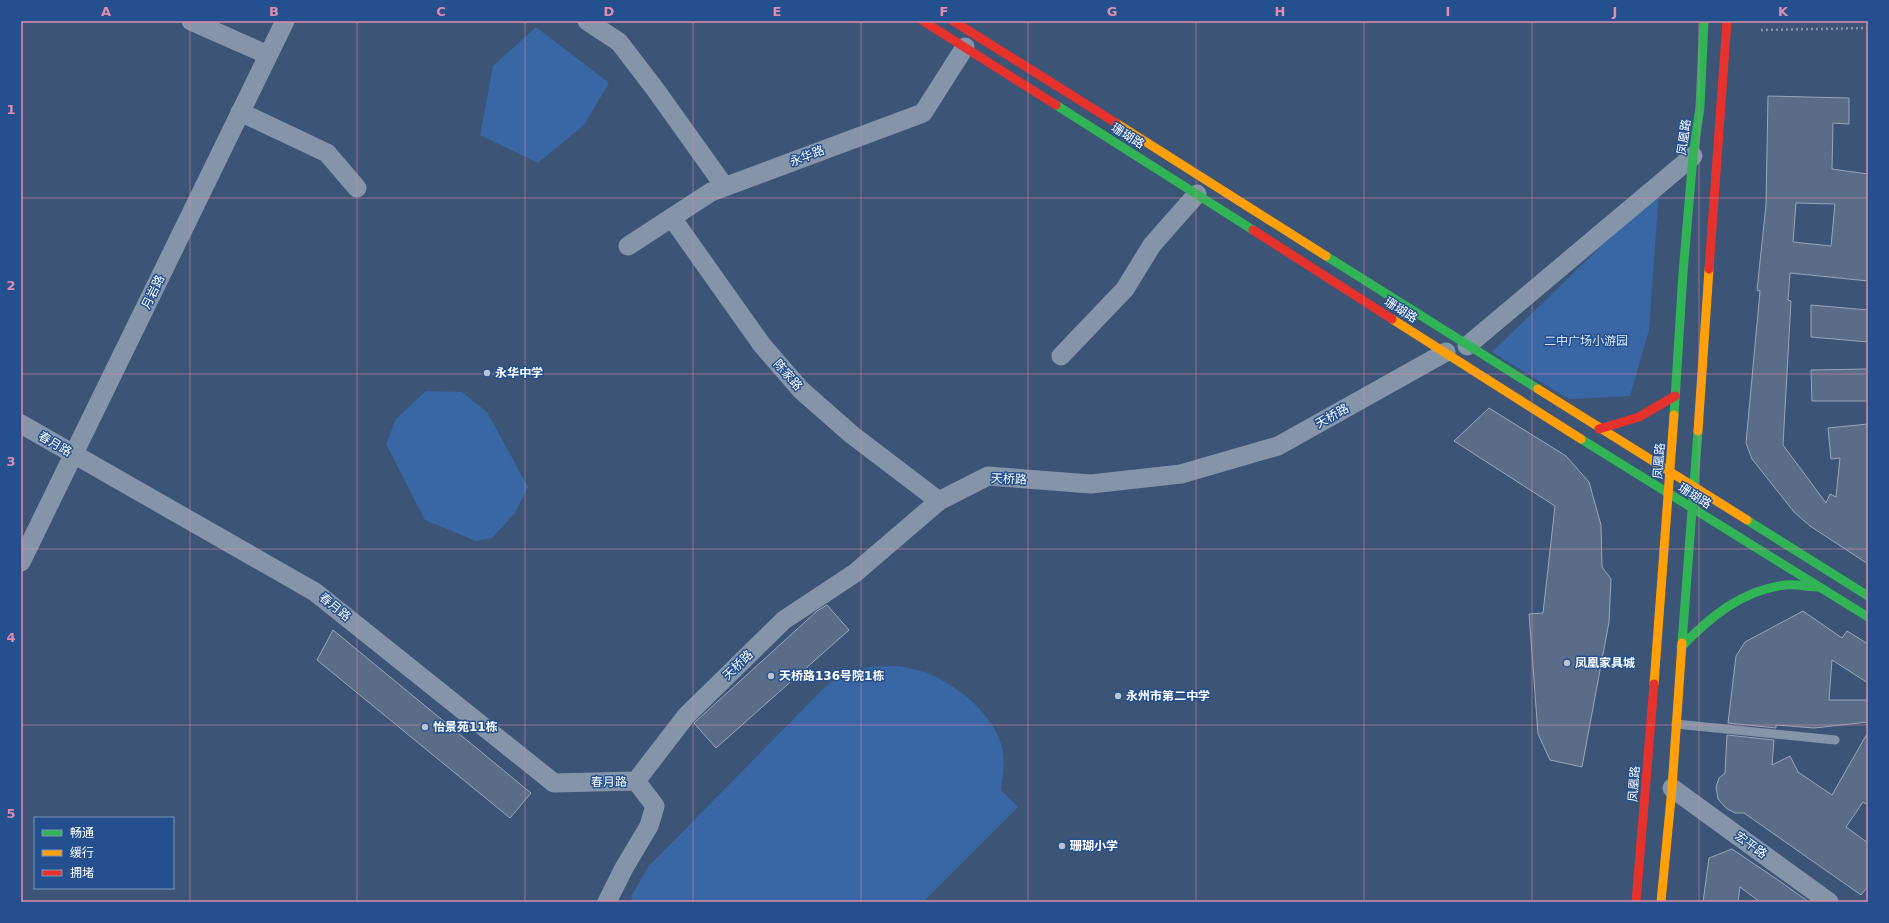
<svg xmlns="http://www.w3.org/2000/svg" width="1889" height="923" viewBox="0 0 1889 923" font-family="'DejaVu Sans','Noto Sans SC',sans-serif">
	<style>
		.green { fill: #3966a5 }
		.building { fill: #5a6d88; stroke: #98a6b9; fill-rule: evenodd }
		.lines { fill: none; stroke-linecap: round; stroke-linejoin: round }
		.path { stroke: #8495aa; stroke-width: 2.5; stroke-dasharray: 2 3; stroke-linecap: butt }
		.lane { stroke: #8495aa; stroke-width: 9 }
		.street { stroke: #8495aa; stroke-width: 19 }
		.fast { stroke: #30b455; stroke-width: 9 }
		.slow { stroke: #ff9f0a; stroke-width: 9 }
		.jam { stroke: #e5322d; stroke-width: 9 }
		.grid { fill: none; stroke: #e08cad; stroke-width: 1; stroke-opacity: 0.55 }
		.poi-dot { fill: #bbc3cf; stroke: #24508f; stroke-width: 1.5 }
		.labels { text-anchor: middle; stroke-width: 3; stroke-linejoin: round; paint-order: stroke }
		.street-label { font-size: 12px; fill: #fff; stroke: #24508f }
		.park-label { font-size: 12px; fill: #dae7f9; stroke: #24508f }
		.poi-label { font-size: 12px; font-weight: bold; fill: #fff; stroke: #24508f; text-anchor: start }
		.neatline { fill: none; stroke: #e08cad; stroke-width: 1.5 }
		.grid-label { font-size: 13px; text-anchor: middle; font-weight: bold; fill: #e08cad }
	</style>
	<rect width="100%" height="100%" fill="#3c5476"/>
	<path class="green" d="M 536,27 L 609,83 L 584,125 L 538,163 L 480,135 L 493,66 Z
		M 1659,190 L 1649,330 L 1630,396 L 1569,399 L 1492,352 Z
		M 426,391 L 462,392 L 487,412 L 528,487 L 515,513 L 492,538 L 476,541 L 425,520 L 386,444 L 396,419 Z
		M 897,666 C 906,668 915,669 924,672 C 954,683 989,710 1000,741 C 1006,756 1003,774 1001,790 L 1018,807 L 923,902 L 631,902 L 632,895 L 648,867 L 825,687 L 843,674 L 870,667 Z"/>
	<path class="building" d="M 1768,96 L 1849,98 L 1849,124 L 1833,123 L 1832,169 L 1868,174 L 1868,281 L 1790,273 L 1788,300 L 1791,301 L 1783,445 L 1826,503 L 1830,494 L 1836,497 L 1840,458 L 1831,459 L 1828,428 L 1868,424 L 1868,564 L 1810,526 L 1794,512 L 1752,459 L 1746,443 L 1760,291 L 1757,290 L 1766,205 ZM 1796,203 L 1835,204 L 1831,246 L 1793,242 Z
		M 1811,305 L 1868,310 L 1868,342 L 1811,337 Z
		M 1868,369 L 1868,401 L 1812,401 L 1811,370 Z
		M 1489,408 L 1566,456 L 1589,482 L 1601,525 L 1602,567 L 1611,579 L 1609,622 L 1582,767 L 1550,760 L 1538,734 L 1529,614 L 1543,613 L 1555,506 L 1454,441 Z
		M 827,605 L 849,630 L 716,748 L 694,723 L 817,611 Z
		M 1803,611 L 1842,638 L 1847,631 L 1868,644 L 1868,683 L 1832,660 L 1829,700 L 1868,700 L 1868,722 L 1814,728 L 1776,725 L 1776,728 L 1728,723 L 1736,656 L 1745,642 Z
		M 333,630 L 531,793 L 510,818 L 317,660 Z
		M 1868,732 L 1868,805 L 1863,802 L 1846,827 L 1868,843 L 1868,886 L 1861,895 L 1744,813 L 1735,813 L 1726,808 L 1718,799 L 1716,787 L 1719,778 L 1725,773 L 1727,735 L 1774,740 L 1772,765 L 1790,756 L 1798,772 L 1832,795 Z
		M 1732,849 L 1778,880 L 1809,902 L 1760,902 L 1740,887 L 1738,902 L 1703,902 L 1709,858 Z"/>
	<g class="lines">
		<path class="path" d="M 1761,30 L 1868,28"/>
		<path class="lane" d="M 1676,724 L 1835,740"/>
		<path class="street" d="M 191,21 L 268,55
			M 587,21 L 619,42 L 655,89 L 725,187
			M 240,112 L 327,153 L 357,188
			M 672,218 L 762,345 L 801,390 L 851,434 L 939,501
			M 628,246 L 711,192 L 923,113 L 965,47
			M 1467,346 L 1693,156
			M 1061,356 L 1125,289 L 1152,245 L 1197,194
			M 21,424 L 315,592 L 554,783 L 636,781
			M 21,562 L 285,21
			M 636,781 L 686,716 L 784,620 L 855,573 L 939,501 L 988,476 L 1091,484 L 1181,474 L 1278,446 L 1446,352
			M 1672,788 L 1829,902
			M 607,902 L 624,868 L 649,826 L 655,806 L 636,781"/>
		<path class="fast" d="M 1056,105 L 1253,230
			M 1326,256 L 1538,389
			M 1674,415 L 1683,273 L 1693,156 L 1700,107 L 1704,21
			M 1581,439 L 1868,617
			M 1747,520 L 1868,596
			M 1682,643 L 1698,431
			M 1681,647 C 1710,617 1742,590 1785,585 C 1796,584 1808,587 1819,587"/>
		<path class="slow" d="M 1116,123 L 1326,256
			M 1392,319 L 1581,439
			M 1538,389 L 1747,520
			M 1698,431 L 1709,269
			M 1654,684 L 1674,415
			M 1661,902 L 1672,788 L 1682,643"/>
		<path class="jam" d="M 923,21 L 1056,105
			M 953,21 L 1116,123
			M 1253,230 L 1392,319
			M 1709,269 L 1727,21
			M 1599,429 L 1639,417 L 1675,396
			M 1636,902 L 1654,684"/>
	</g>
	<path class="grid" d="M 190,21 L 190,902M 357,21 L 357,902M 525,21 L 525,902M 693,21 L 693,902M 861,21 L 861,902M 1028,21 L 1028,902M 1196,21 L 1196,902M 1364,21 L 1364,902M 1532,21 L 1532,902M 1699,21 L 1699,902M 21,198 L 1868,198M 21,374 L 1868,374M 21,549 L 1868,549M 21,725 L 1868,725"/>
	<g class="poi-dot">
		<circle cx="487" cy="373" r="4"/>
		<circle cx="1567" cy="663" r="4"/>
		<circle cx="771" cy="676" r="4"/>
		<circle cx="1118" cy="696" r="4"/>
		<circle cx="425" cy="727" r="4"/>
		<circle cx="1062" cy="846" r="4"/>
	</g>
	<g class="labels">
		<g class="street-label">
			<text transform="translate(1128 136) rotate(32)" y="4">珊瑚路</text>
			<text transform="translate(1684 137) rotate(-82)" y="4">凤凰路</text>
			<text transform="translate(807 156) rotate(-21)" y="4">永华路</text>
			<text transform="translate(153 292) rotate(-64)" y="4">月岩路</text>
			<text transform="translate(1401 310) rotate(32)" y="4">珊瑚路</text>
			<text transform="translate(788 375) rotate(48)" y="4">陈家路</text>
			<text transform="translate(1332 416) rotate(-29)" y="4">天桥路</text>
			<text transform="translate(55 444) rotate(30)" y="4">春月路</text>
			<text transform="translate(1659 461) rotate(-86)" y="4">凤凰路</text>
			<text transform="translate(1009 479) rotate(2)" y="4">天桥路</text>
			<text transform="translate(1695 496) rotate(32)" y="4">珊瑚路</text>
			<text transform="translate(335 607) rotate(39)" y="4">春月路</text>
			<text transform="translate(738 665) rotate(-44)" y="4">天桥路</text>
			<text transform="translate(609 782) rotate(-1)" y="4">春月路</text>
			<text transform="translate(1634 784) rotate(-86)" y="4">凤凰路</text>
			<text transform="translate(1751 845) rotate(36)" y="4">宏平路</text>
		</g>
		<g class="park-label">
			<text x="1586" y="345">二中广场小游园</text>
		</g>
		<g class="poi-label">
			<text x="495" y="377">永华中学</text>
			<text x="1575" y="667">凤凰家具城</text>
			<text x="779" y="680">天桥路136号院1栋</text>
			<text x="1126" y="700">永州市第二中学</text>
			<text x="433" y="731">怡景苑11栋</text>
			<text x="1070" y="850">珊瑚小学</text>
		</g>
	</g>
	<rect width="1889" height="923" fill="none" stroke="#24508f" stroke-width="44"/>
	<rect x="34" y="817" width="140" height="72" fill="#24508f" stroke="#7c96bc"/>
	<rect x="42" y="830" width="20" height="6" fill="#30b455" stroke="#7c96bc"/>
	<text x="70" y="837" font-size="12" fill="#ffffff">畅通</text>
	<rect x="42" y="850" width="20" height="6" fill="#ff9f0a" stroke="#7c96bc"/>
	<text x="70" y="857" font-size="12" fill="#ffffff">缓行</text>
	<rect x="42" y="870" width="20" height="6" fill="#e5322d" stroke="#7c96bc"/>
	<text x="70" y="877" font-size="12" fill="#ffffff">拥堵</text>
	<rect x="22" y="22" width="1845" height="879" class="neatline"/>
	<g class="grid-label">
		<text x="106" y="16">A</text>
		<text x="274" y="16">B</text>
		<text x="441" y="16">C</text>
		<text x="609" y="16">D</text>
		<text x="777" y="16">E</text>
		<text x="944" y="16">F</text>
		<text x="1112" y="16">G</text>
		<text x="1280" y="16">H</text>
		<text x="1448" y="16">I</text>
		<text x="1615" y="16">J</text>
		<text x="1783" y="16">K</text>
		<text x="11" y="114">1</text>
		<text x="11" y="290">2</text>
		<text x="11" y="466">3</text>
		<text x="11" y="642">4</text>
		<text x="11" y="818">5</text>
	</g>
</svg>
